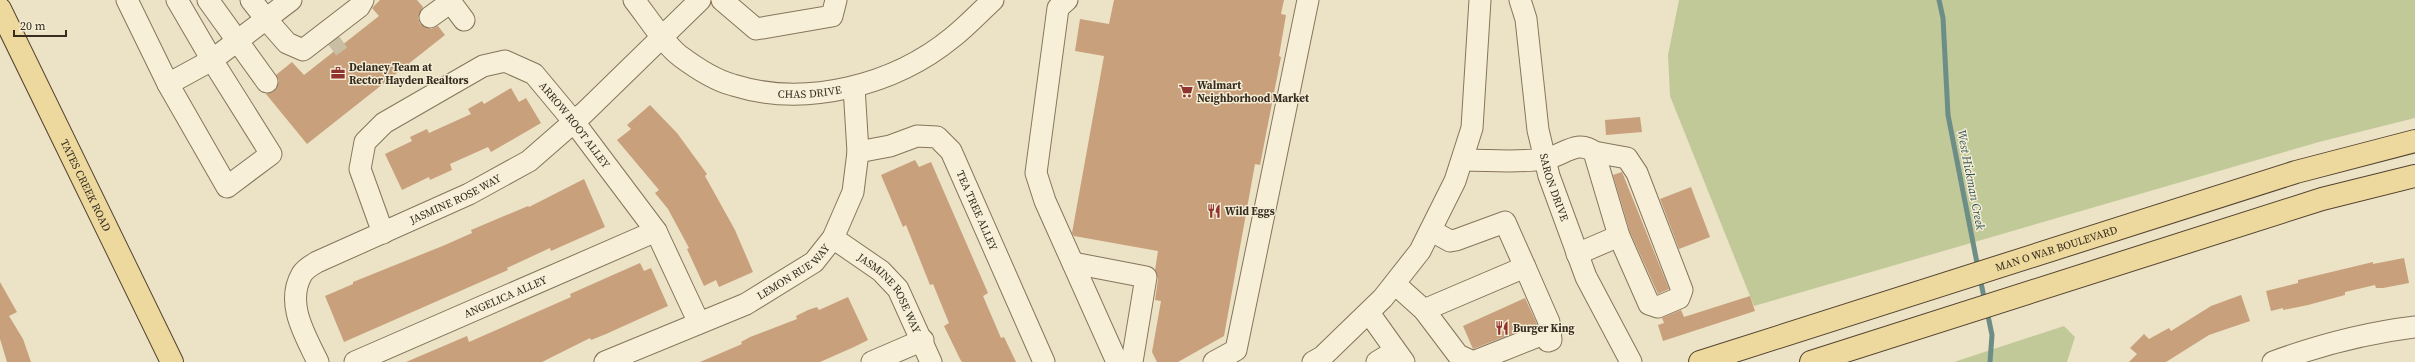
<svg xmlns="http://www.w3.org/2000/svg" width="2415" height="362" viewBox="0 0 2415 362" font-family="'Source Serif 4',serif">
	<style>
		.green { fill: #c1c999 }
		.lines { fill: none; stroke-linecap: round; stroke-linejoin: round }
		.stream { stroke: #6d8d87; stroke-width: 5 }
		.building { fill: #c8a07c }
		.minor-tunnel { stroke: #c8bea4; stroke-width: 21; stroke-dasharray: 21 10; stroke-linecap: butt }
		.minor-casing { stroke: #85755c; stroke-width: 23 }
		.major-casing { stroke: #534330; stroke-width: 24 }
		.minor { stroke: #f7efd7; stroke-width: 21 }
		.major { stroke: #edd99e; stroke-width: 22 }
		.labels { text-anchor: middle; stroke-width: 3; stroke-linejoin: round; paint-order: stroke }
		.poi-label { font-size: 11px; font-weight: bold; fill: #362c1f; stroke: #f4ecd4; text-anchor: start }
		.street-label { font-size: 11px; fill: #362c1f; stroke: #f4ecd4 }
		.water-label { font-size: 12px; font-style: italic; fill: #2f5555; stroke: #f4ecd4 }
	</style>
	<rect width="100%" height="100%" fill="#ece2c5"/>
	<path class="green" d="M 1679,0 L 2415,0 L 2415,118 L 2319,142 L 1754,306 L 1670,96 L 1668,55 Z
		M 2064,326 L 2075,337 L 2067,362 L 1954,362 Z"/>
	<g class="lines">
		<path class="stream" d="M 1939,0 L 1943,18 L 1948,115 L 1978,268
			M 1980,278 L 1985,302
			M 1987,311 L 1992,335 L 1990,362"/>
	</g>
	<path class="building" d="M 380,0 L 417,0 L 423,7 L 418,18 L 420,24 L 431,29 L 438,26 L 445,35 L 307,144 L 266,94 L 274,91 L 279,81 L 276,75 L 292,62 L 304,75 L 379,16 L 372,8 Z
		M 1114,0 L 1284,0 L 1281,14 L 1286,15 L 1279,56 L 1281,57 L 1260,165 L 1255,164 L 1224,336 L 1178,362 L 1157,362 L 1152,352 L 1161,301 L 1155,300 L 1158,279 L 1155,270 L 1158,251 L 1074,236 L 1072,233 L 1104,56 L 1075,51 L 1080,19 L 1109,24 Z
		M 511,88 L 519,102 L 526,98 L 541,123 L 491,152 L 488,147 L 450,164 L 452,170 L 430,180 L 429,177 L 402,190 L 385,154 L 412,141 L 410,137 L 427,129 L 429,133 L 471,114 L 468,109 L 482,101 L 484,104 Z
		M 650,105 L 677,133 L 707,174 L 705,176 L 735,230 L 753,272 L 719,287 L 716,280 L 704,286 L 687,249 L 689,248 L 668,209 L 655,193 L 659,190 L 617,140 L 631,129 L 627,125 Z
		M 1640,117 L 1642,132 L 1606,135 L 1605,120 Z
		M 915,160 L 919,167 L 931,162 L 988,293 L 983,296 L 1001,338 L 1004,337 L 1016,362 L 962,362 L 960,359 L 944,326 L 949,323 L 933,284 L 930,285 L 906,225 L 903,227 L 881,175 Z
		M 1622,172 L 1669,289 L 1658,294 L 1630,232 L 1613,175 Z
		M 584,179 L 605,227 L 551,251 L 550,248 L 507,268 L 508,270 L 344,342 L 325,296 L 353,284 L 353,282 L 445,245 L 472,233 L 471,230 L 528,206 L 529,207 Z
		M 1691,187 L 1710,237 L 1679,249 L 1660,199 Z
		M 2404,258 L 2409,283 L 2383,288 L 2376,288 L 2375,285 L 2345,292 L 2345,295 L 2308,305 L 2283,310 L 2283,308 L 2271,311 L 2266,291 L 2298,283 L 2298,280 L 2373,262 L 2373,264 Z
		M 640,263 L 644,271 L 651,268 L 668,306 L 606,334 L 591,340 L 590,338 L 542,362 L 406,362 L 467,336 L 469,342 L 571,297 L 570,294 Z
		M 0,282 L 17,312 L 9,316 L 23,339 L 31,362 L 7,362 L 0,339 Z
		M 2241,295 L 2250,321 L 2209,335 L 2166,362 L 2129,362 L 2137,354 L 2130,348 L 2144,334 L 2149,339 L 2169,328 L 2171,331 L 2211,306 Z
		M 1750,296 L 1755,311 L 1663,341 L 1658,325 L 1664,323 L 1662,318 L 1681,310 L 1684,317 Z
		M 848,297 L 868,340 L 854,347 L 820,362 L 700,362 L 742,344 L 741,342 L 750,337 L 797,319 L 796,316 L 808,310 L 817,307 L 819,310 Z
		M 1525,298 L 1537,324 L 1473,349 L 1463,326 Z"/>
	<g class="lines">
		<path class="minor-tunnel" d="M 330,47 L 341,39"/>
		<defs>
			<g id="minor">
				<path d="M 127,0 L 168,84 L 227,187 L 271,154 L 212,60 L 266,19 L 287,43 L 303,50 L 359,7 L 363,0"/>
				<path d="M 208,0 L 267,82"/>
				<path d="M 251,0 L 266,19 L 291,0"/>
				<path d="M 449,0 L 464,20"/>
				<path id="s1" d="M 634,0 C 646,15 666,46 680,56 C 696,68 714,80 733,85 C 806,108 895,85 953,37 C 967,26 980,12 993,0"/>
				<path d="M 722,0 L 756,29 L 832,16 L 836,0"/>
				<path d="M 1067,0 L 1058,8 L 1036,173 L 1045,201 L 1117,362"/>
				<path id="s2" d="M 1520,0 L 1526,19 L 1538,130 L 1549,176 L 1586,277 L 1631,362"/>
				<path d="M 430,17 L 451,2"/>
				<path d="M 168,84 L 212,60 L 177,0"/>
				<path id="s3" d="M 858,152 L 890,146 L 917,136 L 937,137 L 951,151 L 1044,362"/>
				<path d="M 1594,152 L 1627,158 L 1637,173 L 1682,290 L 1679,298 L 1658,307 L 1649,304 L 1619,236"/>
				<path d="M 1463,160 C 1489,160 1518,163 1544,159 C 1562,157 1577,138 1594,152 L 1619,236 L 1577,254"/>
				<path id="s4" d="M 383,233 L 360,169 L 365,142 L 384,123 L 443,89 L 483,66 L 505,61 L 534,74 L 574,122 L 656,231 L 699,323"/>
				<path id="s5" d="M 833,238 L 881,271 L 898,289 L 931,362"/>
				<path d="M 1073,263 L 1146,277 L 1132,362"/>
				<path d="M 1525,267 L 1549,322 L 1551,340 L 1548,341"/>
				<path d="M 1395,284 L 1424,310 L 1525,267 L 1505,222 L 1456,240 L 1450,241 L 1432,231"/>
				<path d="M 1424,310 L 1458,355 L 1473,362 L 1551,331"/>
				<path d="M 1369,313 L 1404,362"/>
				<path id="s6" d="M 318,362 C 305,335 285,303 302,274 C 305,269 312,265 317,262 L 469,194 L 529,161 L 584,113 L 700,0"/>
				<path id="s7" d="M 355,362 L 656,231"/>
				<path id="s8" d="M 605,362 L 746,304 L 814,262 L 833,238 L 853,192 L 858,152 L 854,87"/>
				<path d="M 872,362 L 923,340"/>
				<path d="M 1214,362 L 1236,350 L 1308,0"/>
				<path d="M 1313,362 L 1322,357 L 1383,298 L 1420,251 L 1455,181 L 1472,128 L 1480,0"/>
				<path d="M 1377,362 L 1395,351"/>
				<path d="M 2273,362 C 2320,345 2365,333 2415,327"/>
			</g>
			<g id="major">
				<path id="s9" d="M 0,9 L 172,362"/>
				<path id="s10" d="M 1700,362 L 2296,172 L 2415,141"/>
				<path d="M 1811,362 L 2322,199 L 2415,176"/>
			</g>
		</defs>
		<use href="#minor" class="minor-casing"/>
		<use href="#major" class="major-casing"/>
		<use href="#minor" class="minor"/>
		<use href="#major" class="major"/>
	</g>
	<defs>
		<symbol id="office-bare" viewBox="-9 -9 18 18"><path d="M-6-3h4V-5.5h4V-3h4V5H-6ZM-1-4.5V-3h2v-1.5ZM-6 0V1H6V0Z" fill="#91342f" stroke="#f4ecd4" stroke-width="2.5" paint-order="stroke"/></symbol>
		<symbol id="supermarket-bare" viewBox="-9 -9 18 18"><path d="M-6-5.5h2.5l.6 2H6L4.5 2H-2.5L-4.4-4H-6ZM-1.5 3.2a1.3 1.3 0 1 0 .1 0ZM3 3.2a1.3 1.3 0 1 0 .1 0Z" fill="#91342f" stroke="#f4ecd4" stroke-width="2.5" paint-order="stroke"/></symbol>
		<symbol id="restaurant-bare" viewBox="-9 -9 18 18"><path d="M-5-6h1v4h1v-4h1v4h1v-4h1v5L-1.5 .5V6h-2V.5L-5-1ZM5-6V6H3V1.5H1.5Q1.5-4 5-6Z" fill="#91342f" stroke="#f4ecd4" stroke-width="2.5" paint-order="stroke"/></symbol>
	</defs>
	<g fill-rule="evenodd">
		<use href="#office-bare" x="328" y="63" width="20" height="20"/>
		<use href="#supermarket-bare" x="1176" y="81" width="20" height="20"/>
		<use href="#restaurant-bare" x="1204" y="201" width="20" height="20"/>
		<use href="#restaurant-bare" x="1492" y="318" width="20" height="20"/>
	</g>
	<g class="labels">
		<g class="poi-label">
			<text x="349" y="71">Delaney Team at<tspan x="349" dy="13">Rector Hayden Realtors</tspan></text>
			<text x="1197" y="89">Walmart<tspan x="1197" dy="13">Neighborhood Market</tspan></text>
			<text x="1225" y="215">Wild Eggs</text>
			<text x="1513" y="332">Burger King</text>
		</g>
		<g class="street-label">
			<text dy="4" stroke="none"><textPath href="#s1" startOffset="211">CHAS DRIVE</textPath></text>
			<text dy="4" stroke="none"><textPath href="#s4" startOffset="356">ARROW ROOT ALLEY</textPath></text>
			<text dy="4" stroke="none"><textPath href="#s9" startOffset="196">TATES CREEK ROAD</textPath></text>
			<text dy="4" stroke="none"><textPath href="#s2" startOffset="191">SARON DRIVE</textPath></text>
			<text dy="4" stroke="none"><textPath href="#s6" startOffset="265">JASMINE ROSE WAY</textPath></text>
			<text dy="4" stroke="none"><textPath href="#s3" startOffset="166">TEA TREE ALLEY</textPath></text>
			<text dy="4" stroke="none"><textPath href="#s10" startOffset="374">MAN O WAR BOULEVARD</textPath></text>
			<text dy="4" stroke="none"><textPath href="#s8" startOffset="210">LEMON RUE WAY</textPath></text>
			<text dy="4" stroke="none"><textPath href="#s5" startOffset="81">JASMINE ROSE WAY</textPath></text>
			<text dy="4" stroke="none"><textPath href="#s7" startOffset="164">ANGELICA ALLEY</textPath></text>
		</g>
		<g class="water-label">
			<text transform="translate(1971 180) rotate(79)" y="4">West Hickman Creek</text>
		</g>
	</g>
	<path d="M14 30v6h52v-6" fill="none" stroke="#362c1f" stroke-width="2"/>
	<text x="20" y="30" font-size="12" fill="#362c1f" stroke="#f4ecd4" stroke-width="3" paint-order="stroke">20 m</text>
</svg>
